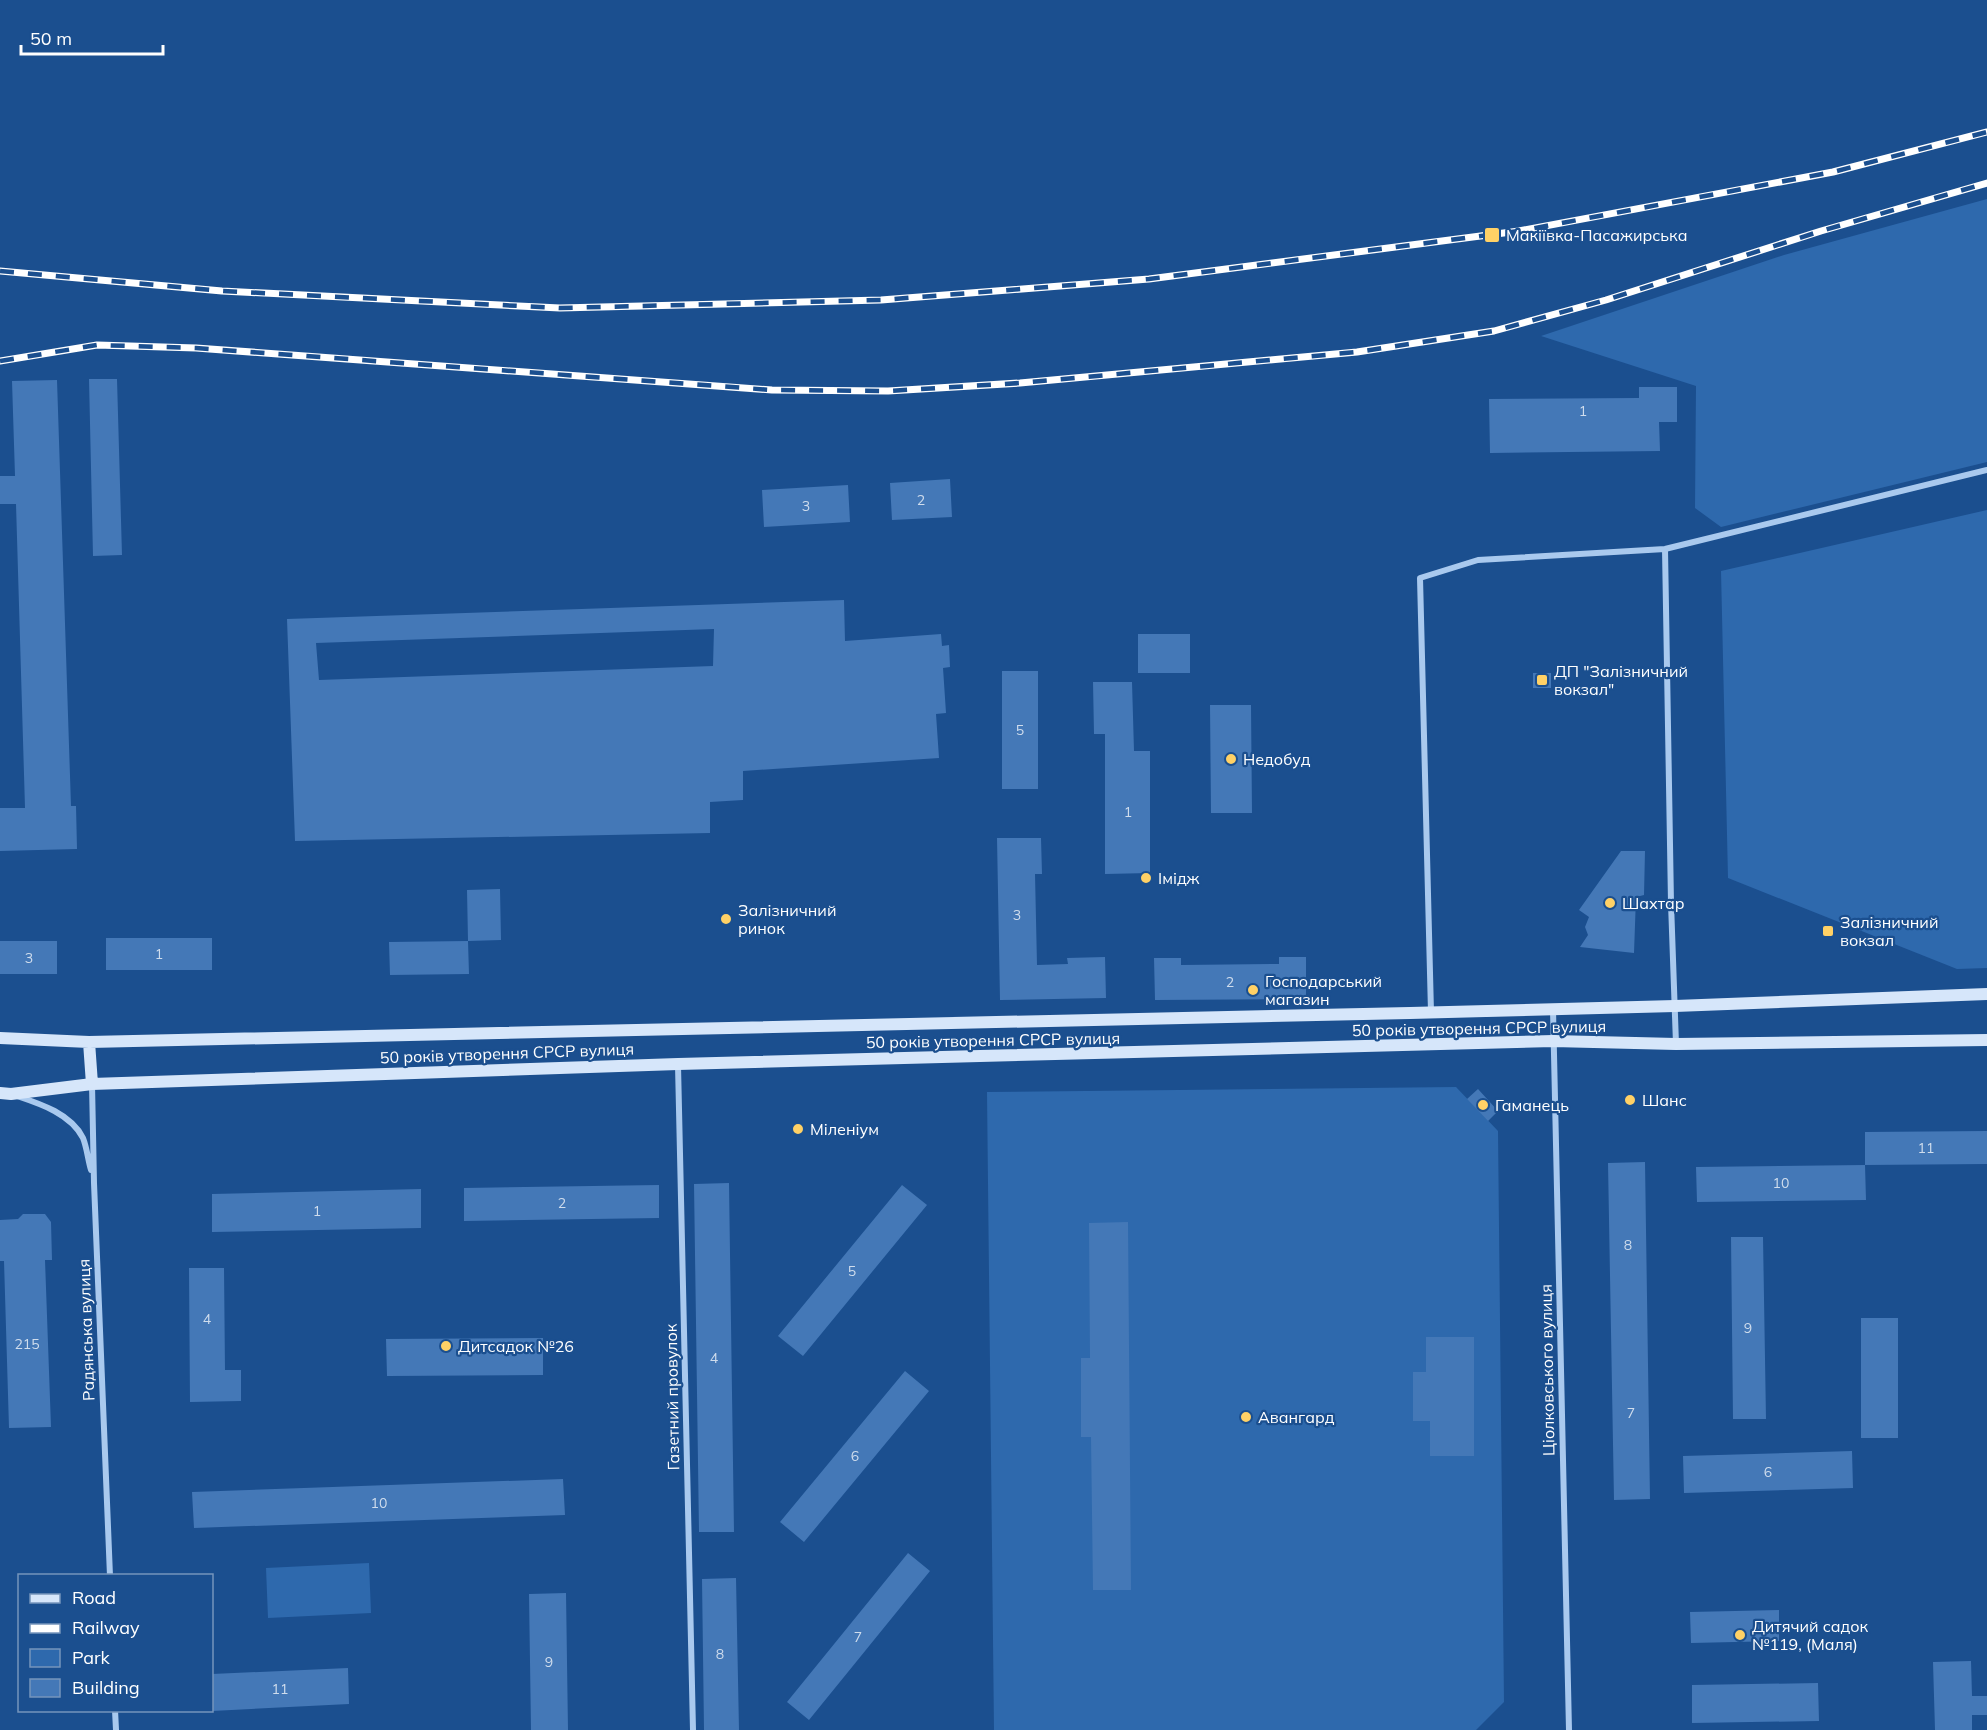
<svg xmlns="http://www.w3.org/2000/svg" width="1987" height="1730" viewBox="0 0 1987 1730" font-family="Mulish,sans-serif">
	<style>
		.green { fill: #2e69ad }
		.building { fill: #4478b7; fill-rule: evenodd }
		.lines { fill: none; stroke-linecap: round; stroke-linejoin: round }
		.minor { stroke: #a9c9ee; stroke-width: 6 }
		.secondary { stroke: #d6e6fa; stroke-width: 12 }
		.rail-casing { stroke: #fff; stroke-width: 7 }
		.rail { stroke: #1b4f8f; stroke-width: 4.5; stroke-dasharray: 14; stroke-linecap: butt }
		.poi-dot { fill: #ffd166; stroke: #1b4f8f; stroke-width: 2 }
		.labels { text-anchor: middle; stroke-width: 4.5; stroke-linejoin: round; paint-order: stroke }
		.number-label { font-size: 14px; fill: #d0dded }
		.poi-label { font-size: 16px; fill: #fff; stroke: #1b4f8f; text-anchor: start }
		.street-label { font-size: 16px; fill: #fff; stroke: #1b4f8f }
	</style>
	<rect width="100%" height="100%" fill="#1b4f8f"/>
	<path class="green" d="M 1987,199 L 1987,462 L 1721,527 L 1695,508 L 1696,386 L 1541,336 L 1784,255 Z
		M 1987,510 L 1987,968 L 1957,969 L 1728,878 L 1721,571 Z
		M 1456,1087 L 1498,1131 L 1504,1702 L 1476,1730 L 994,1730 L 987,1092 Z
		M 369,1563 L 371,1613 L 268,1618 L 266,1568 Z"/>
	<path class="building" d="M 89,379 L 117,379 L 122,555 L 93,556 Z
		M 57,380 L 71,806 L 76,806 L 77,849 L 0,851 L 0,808 L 25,808 L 16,504 L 0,504 L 0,476 L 15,476 L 12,381 Z
		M 1639,387 L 1677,387 L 1677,422 L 1659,422 L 1660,451 L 1490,453 L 1489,399 L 1639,398 Z
		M 950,479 L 952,517 L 892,520 L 890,483 Z
		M 848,485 L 850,522 L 764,527 L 762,490 Z
		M 844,600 L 845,641 L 941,634 L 942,646 L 949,645 L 950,667 L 943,668 L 946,713 L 936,714 L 939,758 L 743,771 L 743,800 L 710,802 L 710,833 L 295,841 L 287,619 ZM 714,629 L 713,666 L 319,680 L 316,643 Z
		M 1138,634 L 1190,634 L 1190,673 L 1138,673 Z
		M 1002,671 L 1038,671 L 1038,789 L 1002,789 Z
		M 1533,673 L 1551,673 L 1551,688 L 1533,688 Z
		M 1093,682 L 1132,682 L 1134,751 L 1150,751 L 1150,873 L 1105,874 L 1105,734 L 1094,734 Z
		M 1210,705 L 1251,705 L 1252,813 L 1211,813 Z
		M 997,838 L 1041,838 L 1042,874 L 1035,874 L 1037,965 L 1068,964 L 1067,958 L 1105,957 L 1106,998 L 1000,1000 Z
		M 1621,851 L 1645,851 L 1644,895 L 1636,897 L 1634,953 L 1580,947 L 1588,935 L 1585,927 L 1589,917 L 1579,910 Z
		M 500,889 L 501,940 L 468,941 L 467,890 Z
		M 106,938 L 212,938 L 212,970 L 106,970 Z
		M 0,941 L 57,941 L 57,974 L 0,974 Z
		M 468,941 L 469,974 L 390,975 L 389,942 Z
		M 1279,957 L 1306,957 L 1306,999 L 1155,1000 L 1154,958 L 1181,958 L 1181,965 L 1279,964 Z
		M 1478,1089 L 1498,1111 L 1488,1121 L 1467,1099 Z
		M 1987,1131 L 1987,1164 L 1865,1165 L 1865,1132 Z
		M 1645,1162 L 1650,1499 L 1614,1500 L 1608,1163 Z
		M 1865,1165 L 1866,1200 L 1697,1202 L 1696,1167 Z
		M 729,1183 L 734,1532 L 699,1532 L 694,1184 Z
		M 659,1185 L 659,1218 L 464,1221 L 464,1188 Z
		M 902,1185 L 927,1205 L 803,1356 L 778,1336 Z
		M 421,1189 L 421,1228 L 212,1232 L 212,1194 Z
		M 23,1214 L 45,1214 L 51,1222 L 52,1260 L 45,1260 L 51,1427 L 9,1428 L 4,1261 L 0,1261 L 0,1220 L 18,1219 Z
		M 1128,1222 L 1131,1590 L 1093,1590 L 1091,1437 L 1081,1437 L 1081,1358 L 1090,1358 L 1089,1223 Z
		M 1731,1237 L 1763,1237 L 1766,1419 L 1733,1419 Z
		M 189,1268 L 224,1268 L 225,1370 L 241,1370 L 241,1401 L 190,1402 Z
		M 1861,1318 L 1898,1318 L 1898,1438 L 1861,1438 Z
		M 1426,1337 L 1474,1337 L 1474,1456 L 1430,1456 L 1430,1421 L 1413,1421 L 1413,1372 L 1426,1372 Z
		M 543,1338 L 543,1375 L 387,1376 L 386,1339 Z
		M 905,1371 L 929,1391 L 804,1542 L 780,1522 Z
		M 1852,1451 L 1853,1488 L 1684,1493 L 1683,1456 Z
		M 563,1479 L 565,1515 L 194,1528 L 192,1492 Z
		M 908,1553 L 930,1571 L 809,1720 L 787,1702 Z
		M 736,1578 L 739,1730 L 704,1730 L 702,1579 Z
		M 566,1593 L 568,1730 L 531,1730 L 529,1594 Z
		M 1779,1610 L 1779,1641 L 1691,1643 L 1690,1612 Z
		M 1971,1661 L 1972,1696 L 1987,1696 L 1987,1715 L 1972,1715 L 1972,1730 L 1935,1730 L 1933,1662 Z
		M 348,1668 L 349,1704 L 212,1711 L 212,1674 Z
		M 1818,1683 L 1819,1721 L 1692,1723 L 1692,1685 Z"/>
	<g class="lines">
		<path class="minor" d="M 1665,549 L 1671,903 L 1676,1044
			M 1553,1009 L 1569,1730
			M 1431,1012 L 1420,578 L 1478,560 L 1665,549 L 1987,470
			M 678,1065 L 693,1730
			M 92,1084 L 94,1183 L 110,1576
			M 17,1096 C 41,1104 71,1114 83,1138 C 87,1148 88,1160 91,1170
			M 115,1710 L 116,1730"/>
		<path class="secondary" d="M 0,1038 L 89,1042 L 1410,1013 L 1675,1006 L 1987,994
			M 89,1042 L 92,1084
			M 0,1093 L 11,1094 L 92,1084 L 678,1064 L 1553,1041 L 1676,1044 L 1987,1040"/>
		<defs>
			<path id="rail" d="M 0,271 L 222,291 L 560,308 L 881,300 L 1149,279 L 1519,231 L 1833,172 L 1987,132
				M 0,361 L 97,345 L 196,348 L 772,390 L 888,391 L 1020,383 L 1357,352 L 1494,331 L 1606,300 L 1821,231 L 1987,183"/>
		</defs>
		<use href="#rail" class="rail-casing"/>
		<use href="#rail" class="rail"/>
	</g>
	<g class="poi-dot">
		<rect x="1484" y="227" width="16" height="16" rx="3"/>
		<rect x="1536" y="674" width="12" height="12" rx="3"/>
		<circle cx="1231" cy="759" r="6"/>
		<circle cx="1146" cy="878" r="6"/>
		<circle cx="1610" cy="903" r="6"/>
		<circle cx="726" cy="919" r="6"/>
		<rect x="1822" y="925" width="12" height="12" rx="3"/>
		<circle cx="1253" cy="990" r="6"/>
		<circle cx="1630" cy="1100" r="6"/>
		<circle cx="1483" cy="1105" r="6"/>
		<circle cx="798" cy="1129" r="6"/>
		<circle cx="446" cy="1346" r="6"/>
		<circle cx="1246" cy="1417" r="6"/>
		<circle cx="1740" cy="1635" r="6"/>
	</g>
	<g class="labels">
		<g class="number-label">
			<text x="1583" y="416">1</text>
			<text x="921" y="505">2</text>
			<text x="806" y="511">3</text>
			<text x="1020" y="735">5</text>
			<text x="1128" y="817">1</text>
			<text x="1017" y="920">3</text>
			<text x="159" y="959">1</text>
			<text x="29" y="963">3</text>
			<text x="1230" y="987">2</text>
			<text x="1926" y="1153">11</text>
			<text x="1781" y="1188">10</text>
			<text x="562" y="1208">2</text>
			<text x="317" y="1216">1</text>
			<text x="1628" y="1250">8</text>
			<text x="852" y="1276">5</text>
			<text x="207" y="1324">4</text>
			<text x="1748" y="1333">9</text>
			<text x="27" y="1349">215</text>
			<text x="714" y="1363">4</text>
			<text x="1631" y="1418">7</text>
			<text x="855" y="1461">6</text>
			<text x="1768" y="1477">6</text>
			<text x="379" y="1508">10</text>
			<text x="858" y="1642">7</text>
			<text x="720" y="1659">8</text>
			<text x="549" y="1667">9</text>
			<text x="280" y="1694">11</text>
		</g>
		<g class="poi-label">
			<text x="1506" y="241">Макіївка-Пасажирська</text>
			<text x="1554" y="677">ДП "Залізничний<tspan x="1554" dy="18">вокзал"</tspan></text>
			<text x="1243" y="765">Недобуд</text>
			<text x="1158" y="884">Імідж</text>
			<text x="1622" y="909">Шахтар</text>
			<text x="738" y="916">Залізничний<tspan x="738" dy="18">ринок</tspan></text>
			<text x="1840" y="928">Залізничний<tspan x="1840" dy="18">вокзал</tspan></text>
			<text x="1265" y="987">Господарський<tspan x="1265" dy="18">магазин</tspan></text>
			<text x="1642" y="1106">Шанс</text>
			<text x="1495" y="1111">Гаманець</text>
			<text x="810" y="1135">Міленіум</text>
			<text x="458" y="1352">Дитсадок №26</text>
			<text x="1258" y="1423">Авангард</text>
			<text x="1752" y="1632">Дитячий садок<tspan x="1752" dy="18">№119, (Маля)</tspan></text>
		</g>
		<g class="street-label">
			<text transform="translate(1479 1028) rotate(-1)" y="6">50 років утворення СРСР вулиця</text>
			<text transform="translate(993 1040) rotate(-1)" y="6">50 років утворення СРСР вулиця</text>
			<text transform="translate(507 1053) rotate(-2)" y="6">50 років утворення СРСР вулиця</text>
			<text transform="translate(86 1330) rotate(-92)" y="6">Радянська вулиця</text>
			<text transform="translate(1547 1370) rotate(-91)" y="6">Ціолковського вулиця</text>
			<text transform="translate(672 1397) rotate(-91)" y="6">Газетний провулок</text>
		</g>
	</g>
	<rect x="18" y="1574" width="195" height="138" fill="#1b4f8f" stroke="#7695bc" stroke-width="1.5"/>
	<rect x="30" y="1594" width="30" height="9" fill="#d6e6fa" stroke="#7695bc" stroke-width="1.5"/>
	<text x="72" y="1604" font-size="18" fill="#ffffff">Road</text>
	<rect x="30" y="1624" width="30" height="9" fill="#ffffff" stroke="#7695bc" stroke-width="1.5"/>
	<text x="72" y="1634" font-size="18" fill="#ffffff">Railway</text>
	<rect x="30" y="1649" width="30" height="18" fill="#2e69ad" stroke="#7695bc" stroke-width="1.5"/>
	<text x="72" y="1664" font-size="18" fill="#ffffff">Park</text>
	<rect x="30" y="1679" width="30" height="18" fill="#4478b7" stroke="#7695bc" stroke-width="1.5"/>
	<text x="72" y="1694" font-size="18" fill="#ffffff">Building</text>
	<path d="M21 45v9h142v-9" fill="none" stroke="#ffffff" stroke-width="3"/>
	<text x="30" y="45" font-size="18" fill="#ffffff" stroke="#1b4f8f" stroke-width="4.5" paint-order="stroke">50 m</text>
</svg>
